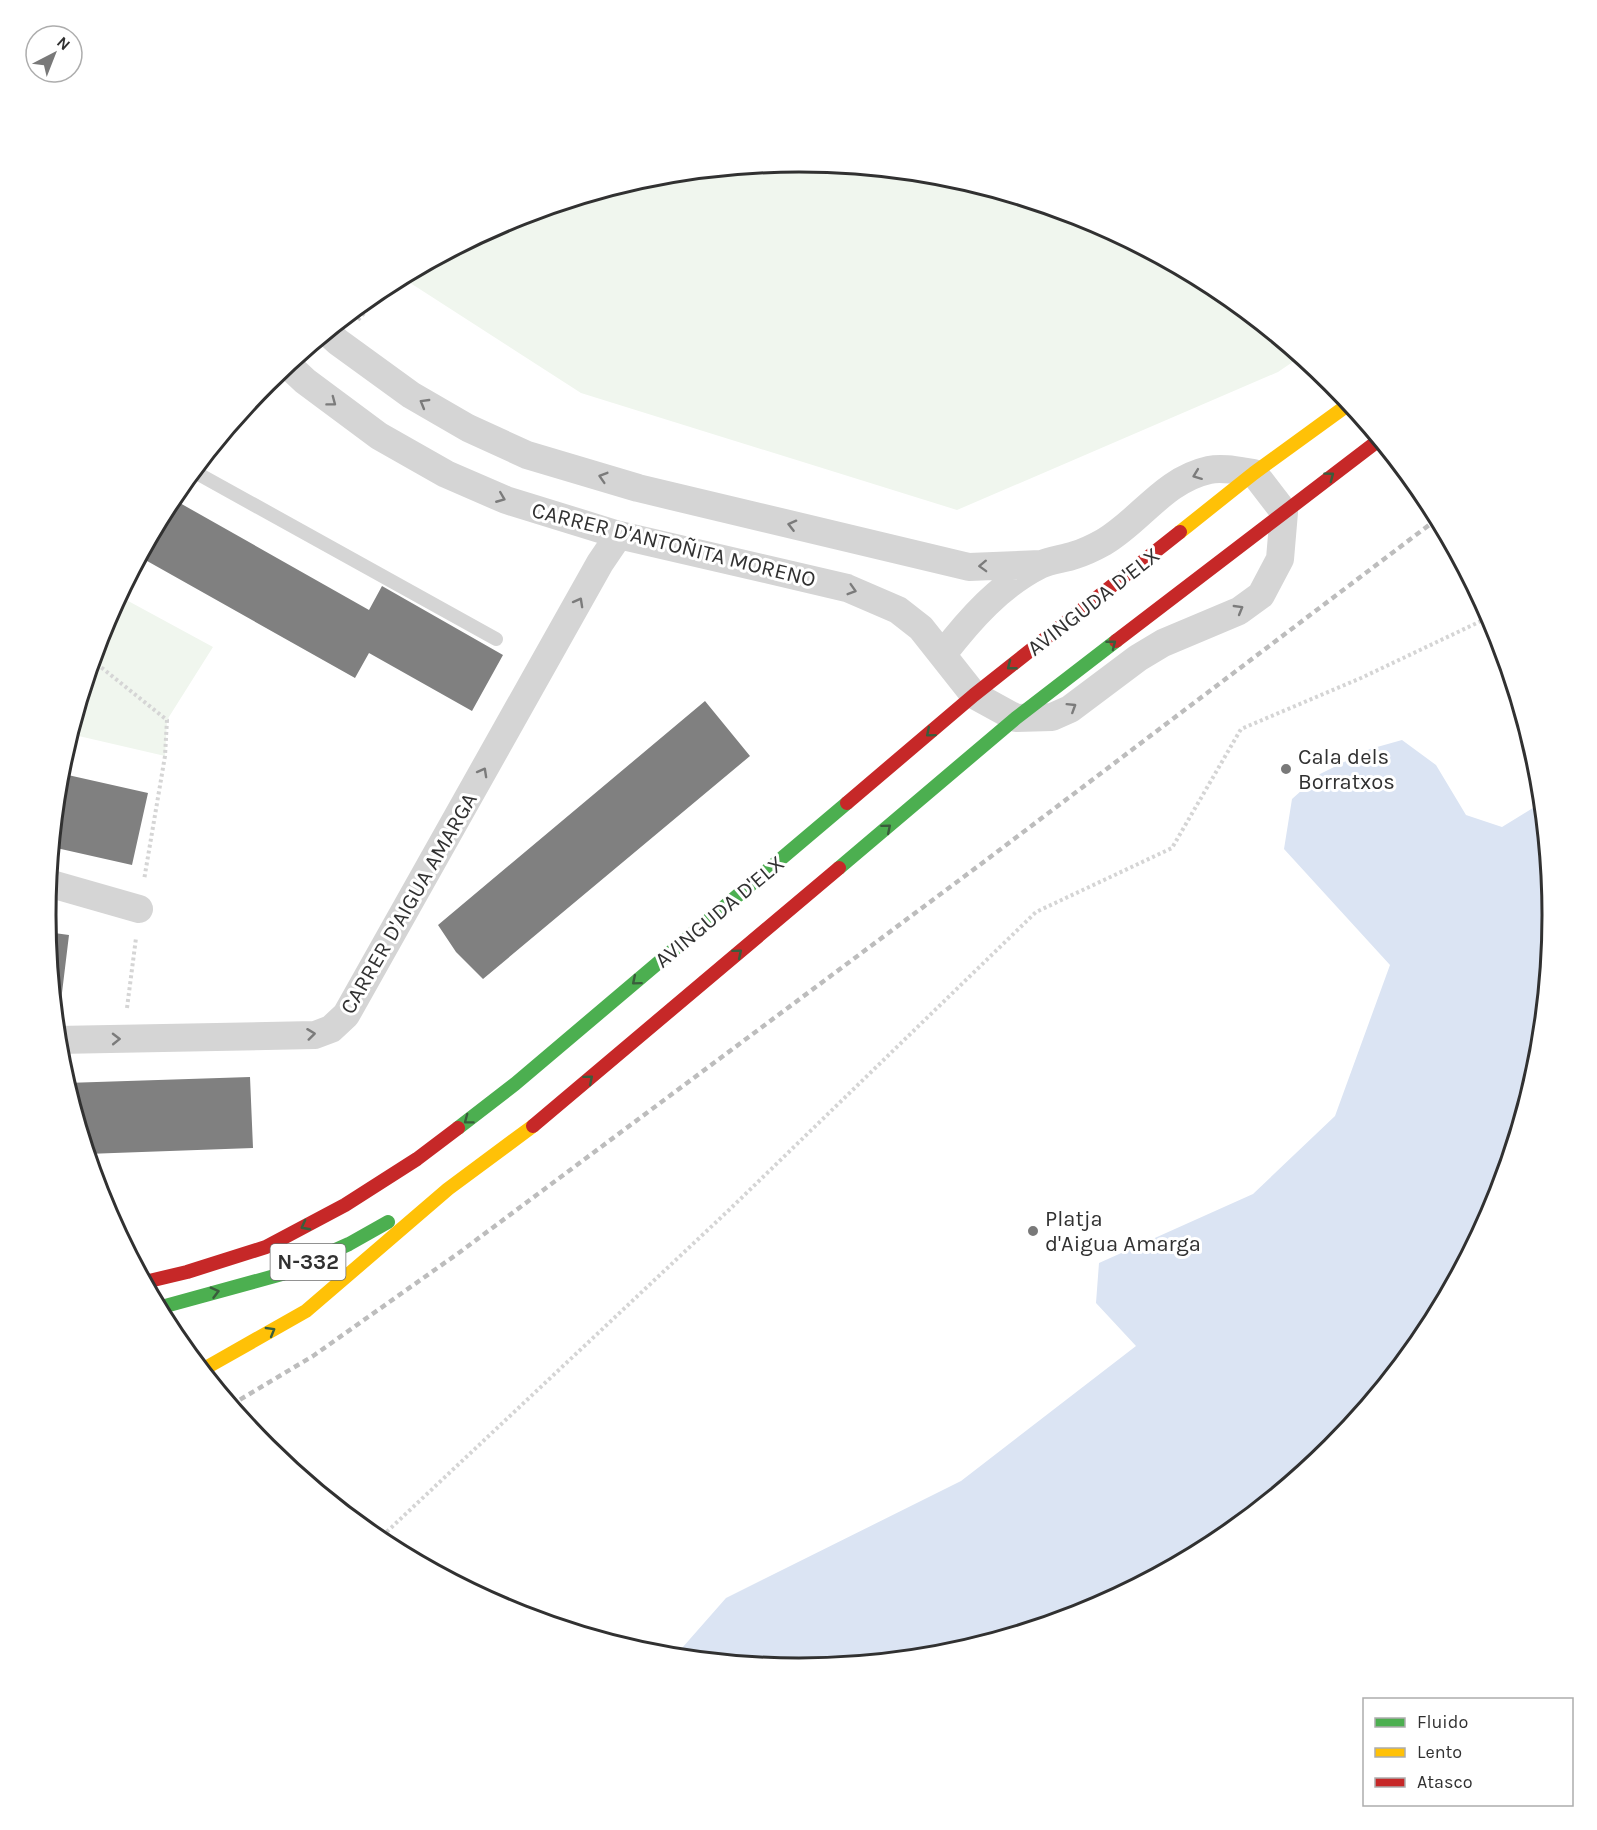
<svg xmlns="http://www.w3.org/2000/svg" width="1597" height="1830" viewBox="0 0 1597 1830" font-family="Karla,sans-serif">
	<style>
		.green { fill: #f0f6ee }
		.water { fill: #dbe4f3 }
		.building { fill: #808080 }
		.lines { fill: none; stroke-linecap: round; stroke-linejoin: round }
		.path { stroke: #d5d5d5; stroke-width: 4; stroke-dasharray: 3 3; stroke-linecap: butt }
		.lane { stroke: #d5d5d5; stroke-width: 14 }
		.street { stroke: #d5d5d5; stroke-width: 28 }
		.fast { stroke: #4caf50; stroke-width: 14 }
		.slow { stroke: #ffc107; stroke-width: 14 }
		.jam { stroke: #c62828; stroke-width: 14 }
		.rail { stroke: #bdbdbd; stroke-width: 4.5; stroke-dasharray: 6 4.5; stroke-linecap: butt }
		.oneway { stroke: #7b7b7b }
		.oneway2 { stroke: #3a5d3c }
		.poi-dot { fill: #797979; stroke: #fff; stroke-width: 2 }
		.labels { text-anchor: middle; stroke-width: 6; stroke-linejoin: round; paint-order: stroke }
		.shield { fill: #fff; stroke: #6f6f6f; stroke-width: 1.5 }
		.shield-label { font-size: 21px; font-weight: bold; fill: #313131 }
		.street-label { font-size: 22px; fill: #313131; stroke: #fff }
		.poi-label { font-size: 22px; fill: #313131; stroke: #fff; text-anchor: start }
		.rim { fill: none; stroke: #313131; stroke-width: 3 }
	</style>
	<rect width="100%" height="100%" fill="#fff"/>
	<path class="green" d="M 799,162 L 946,176 L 1087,219 L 1217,289 L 1300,357 L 1278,372 L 957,510 L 581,393 L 401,277 L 510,219 L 652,176 Z
		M 119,596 L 213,647 L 167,720 L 165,756 L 70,734 L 102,626 Z"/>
	<path class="water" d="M 1402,740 L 1436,765 L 1466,815 L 1502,827 L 1541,803 L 1552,915 L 1537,1062 L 1495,1204 L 1425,1334 L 1331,1448 L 1217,1542 L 1087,1611 L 945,1654 L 798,1668 L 675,1656 L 726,1598 L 961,1481 L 1136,1346 L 1096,1303 L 1099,1263 L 1253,1194 L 1335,1116 L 1390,965 L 1284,849 L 1292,799 L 1320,774 L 1370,749 Z"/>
	<path class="building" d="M 171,498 L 369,610 L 382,586 L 503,655 L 472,711 L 369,653 L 355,678 L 140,557 Z
		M 705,701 L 750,756 L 483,979 L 456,952 L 438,925 Z
		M 59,773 L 148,793 L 132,865 L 52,847 Z
		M 47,932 L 69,935 L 61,1001 L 53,1000 Z
		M 250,1077 L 253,1148 L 114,1153 L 87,1154 L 66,1083 Z"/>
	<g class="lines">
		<path class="path" d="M 358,320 L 366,311 L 359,305
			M 92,660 L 167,720 L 165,756 L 144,880
			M 127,1008 L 136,938
			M 378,1540 L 729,1210 L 1036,912 L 1172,848 L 1241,729 L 1361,678 L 1479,622 L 1488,614"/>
		<path class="lane" d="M 193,471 L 496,639"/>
		<path class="street" d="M 327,332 L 338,342 L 411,395 L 468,428 L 527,455 L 638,488 L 969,567 L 1041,564
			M 287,364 L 305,381 L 379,436 L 446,474 L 506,500 L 619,535 L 847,588 L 898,610 L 921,628 L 974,695 L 1016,718 L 1052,717 L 1070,709 L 1138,658 L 1163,643 L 1239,611 L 1261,595 L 1280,559 L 1284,512 L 1254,473 C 1240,471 1223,467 1209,470 C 1164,480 1141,520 1104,542 C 1095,547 1085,552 1075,555 C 1064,559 1050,560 1040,565 C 1000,585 970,619 943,654
			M 48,883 L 139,909
			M 57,1040 L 315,1035 L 331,1029 L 346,1015 L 600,563 L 619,535"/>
		<path class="fast" d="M 839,868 L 1016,718 L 1116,641
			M 458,1128 L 515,1084 L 847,803
			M 158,1308 L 282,1274 L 349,1244 L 388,1222"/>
		<path class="slow" d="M 1180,532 L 1254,473 L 1349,404
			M 202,1370 L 306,1311 L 448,1189 L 533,1126"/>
		<path class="jam" d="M 1116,641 L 1379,440
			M 847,803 L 974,695 L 1180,532
			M 533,1126 L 839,868
			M 145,1282 L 187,1272 L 266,1247 L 345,1205 L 417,1159 L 458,1128"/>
		<path class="rail" d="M 231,1405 L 313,1356 L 460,1252 L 985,861 L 1437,519"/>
	</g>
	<defs><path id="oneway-chevron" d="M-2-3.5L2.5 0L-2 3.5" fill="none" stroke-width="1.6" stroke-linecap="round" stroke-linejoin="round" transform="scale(1.5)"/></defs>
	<g class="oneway">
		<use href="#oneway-chevron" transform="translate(332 402) rotate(37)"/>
		<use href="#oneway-chevron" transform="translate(424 403) rotate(-150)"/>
		<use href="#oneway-chevron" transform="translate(1197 475) rotate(159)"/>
		<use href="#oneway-chevron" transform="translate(603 477) rotate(-163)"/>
		<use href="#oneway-chevron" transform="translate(501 498) rotate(22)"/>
		<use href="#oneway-chevron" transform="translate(792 525) rotate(-166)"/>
		<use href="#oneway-chevron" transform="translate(983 566) rotate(178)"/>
		<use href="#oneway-chevron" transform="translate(852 590) rotate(17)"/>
		<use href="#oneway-chevron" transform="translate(579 602) rotate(-61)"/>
		<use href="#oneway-chevron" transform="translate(1239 609) rotate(-30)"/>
		<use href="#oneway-chevron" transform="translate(1072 707) rotate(-32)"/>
		<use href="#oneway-chevron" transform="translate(483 772) rotate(-61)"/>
		<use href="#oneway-chevron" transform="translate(311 1034) rotate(-7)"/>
		<use href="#oneway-chevron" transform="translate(116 1039) rotate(-1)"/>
	</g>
	<g class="oneway2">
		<use href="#oneway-chevron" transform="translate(1330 476) rotate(-37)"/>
		<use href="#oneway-chevron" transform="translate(1112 644) rotate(-38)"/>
		<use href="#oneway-chevron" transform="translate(1011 666) rotate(142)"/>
		<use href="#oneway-chevron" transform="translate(930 733) rotate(140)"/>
		<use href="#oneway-chevron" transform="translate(887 828) rotate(-40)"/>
		<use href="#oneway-chevron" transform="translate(738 953) rotate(-40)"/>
		<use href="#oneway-chevron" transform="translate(636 981) rotate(140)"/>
		<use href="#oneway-chevron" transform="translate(589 1079) rotate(-40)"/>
		<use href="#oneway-chevron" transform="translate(468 1120) rotate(143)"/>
		<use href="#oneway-chevron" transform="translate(305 1226) rotate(152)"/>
		<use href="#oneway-chevron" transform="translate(215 1292) rotate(-15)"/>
		<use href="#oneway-chevron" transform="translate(271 1331) rotate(-30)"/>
	</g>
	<g class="poi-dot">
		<circle cx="1286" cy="769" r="6"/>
		<circle cx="1033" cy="1231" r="6"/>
	</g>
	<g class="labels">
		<rect class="shield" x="270.5" y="1244" width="75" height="36" rx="4.5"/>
		<g class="shield-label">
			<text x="308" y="1269">N-332</text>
		</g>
		<g class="street-label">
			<text transform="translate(674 544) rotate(14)" y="8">CARRER D'ANTOÑITA MORENO</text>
			<text transform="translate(1093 601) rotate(-38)" y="8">AVINGUDA D'ELX</text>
			<text transform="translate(408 903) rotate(-60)" y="8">CARRER D'AIGUA AMARGA</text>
			<text transform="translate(719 911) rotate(-40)" y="8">AVINGUDA D'ELX</text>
		</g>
		<g class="poi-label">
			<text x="1298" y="764">Cala dels<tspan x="1298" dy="25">Borratxos</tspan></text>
			<text x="1045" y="1226">Platja<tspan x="1045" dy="25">d'Aigua Amarga</tspan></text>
		</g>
	</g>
	<path d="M0 0H1597V1830H0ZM56 915a743 743 0 1 1 1486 0a743 743 0 1 1-1486 0Z" fill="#fff" fill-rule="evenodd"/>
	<path class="rim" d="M56 915a743 743 0 1 1 1486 0a743 743 0 1 1-1486 0Z"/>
	<rect x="1363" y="1698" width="210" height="108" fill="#ffffff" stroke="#adadad" stroke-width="1.5"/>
	<rect x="1375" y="1718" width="30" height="9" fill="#4caf50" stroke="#adadad" stroke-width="1.5"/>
	<text x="1417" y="1728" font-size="18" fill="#313131">Fluido</text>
	<rect x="1375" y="1748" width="30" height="9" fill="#ffc107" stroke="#adadad" stroke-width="1.5"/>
	<text x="1417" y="1758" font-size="18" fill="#313131">Lento</text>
	<rect x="1375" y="1778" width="30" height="9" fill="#c62828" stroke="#adadad" stroke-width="1.5"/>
	<text x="1417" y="1788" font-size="18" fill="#313131">Atasco</text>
	<g transform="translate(54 54) rotate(42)"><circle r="28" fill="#ffffff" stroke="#adadad" stroke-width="1.5"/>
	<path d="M0-4.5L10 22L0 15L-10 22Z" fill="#797979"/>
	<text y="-9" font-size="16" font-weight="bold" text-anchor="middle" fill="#313131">N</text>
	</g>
</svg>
